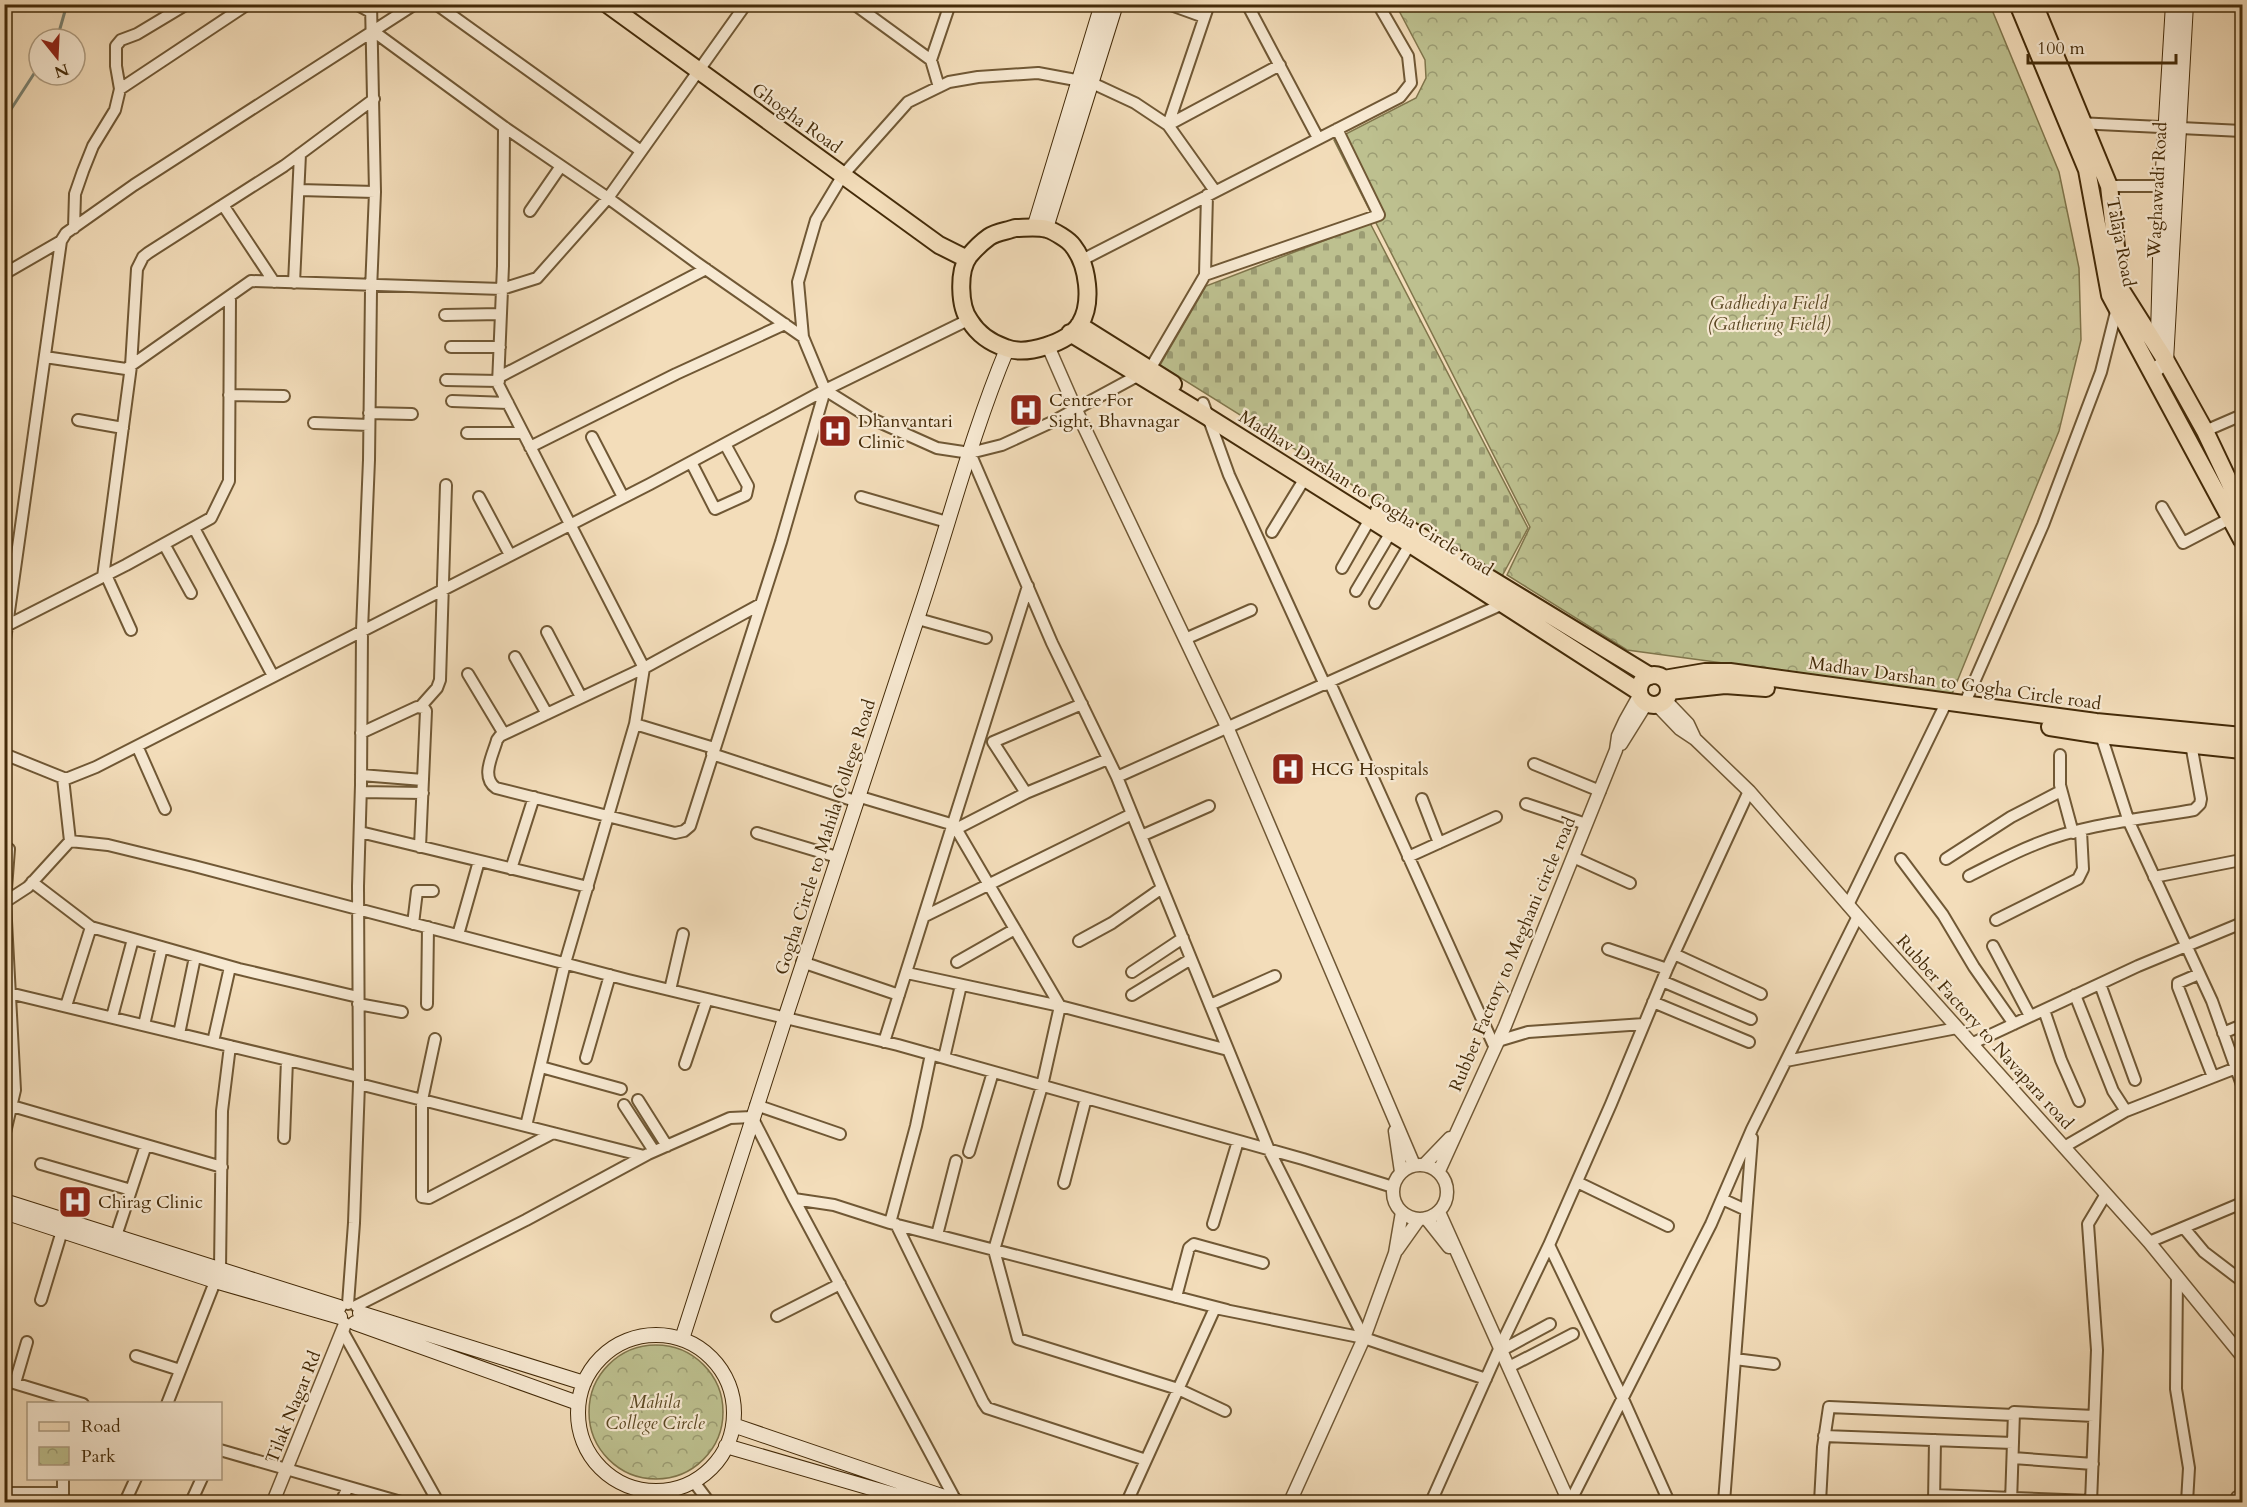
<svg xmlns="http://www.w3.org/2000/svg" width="2247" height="1507" viewBox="0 0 2247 1507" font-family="Cardo,serif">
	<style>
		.cemetery { fill: url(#cemetery-stones); stroke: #80764c; stroke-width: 1.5 }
		.park { fill: url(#park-crowns); stroke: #80764c; stroke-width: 1.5 }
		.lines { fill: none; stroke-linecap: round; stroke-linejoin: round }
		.stream { stroke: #798171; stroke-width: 3 }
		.minor-casing { stroke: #705835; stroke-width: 14 }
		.tertiary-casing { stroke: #705835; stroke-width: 15 }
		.secondary-casing { stroke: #442b09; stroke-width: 16 }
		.primary-casing { stroke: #442b09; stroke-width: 20 }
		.minor { stroke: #f7e9d2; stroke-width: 10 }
		.tertiary { stroke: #f7e9d2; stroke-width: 12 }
		.secondary { stroke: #f7e9d2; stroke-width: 14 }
		.primary { stroke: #f3ddba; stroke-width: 16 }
		.labels { text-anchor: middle; stroke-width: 4.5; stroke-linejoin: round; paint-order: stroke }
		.street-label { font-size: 18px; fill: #442b09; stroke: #f7e9d2 }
		.park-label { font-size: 18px; font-style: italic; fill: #5c4924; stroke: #f7e9d2 }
		.poi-label { font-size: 18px; fill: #442b09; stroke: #f7e9d2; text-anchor: start }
	</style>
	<defs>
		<pattern id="cemetery-stones" width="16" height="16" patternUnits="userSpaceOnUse" patternTransform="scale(1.5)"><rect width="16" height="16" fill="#bdc08f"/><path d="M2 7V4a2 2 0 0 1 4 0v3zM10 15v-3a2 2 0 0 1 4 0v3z" fill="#9b9c73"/></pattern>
		<pattern id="park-crowns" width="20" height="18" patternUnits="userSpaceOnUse" patternTransform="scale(1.5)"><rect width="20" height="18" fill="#bdc08f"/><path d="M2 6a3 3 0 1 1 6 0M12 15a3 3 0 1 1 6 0" fill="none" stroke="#9b9c73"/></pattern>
	</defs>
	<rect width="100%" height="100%" fill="#f3ddba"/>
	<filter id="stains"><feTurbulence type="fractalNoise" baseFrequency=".00333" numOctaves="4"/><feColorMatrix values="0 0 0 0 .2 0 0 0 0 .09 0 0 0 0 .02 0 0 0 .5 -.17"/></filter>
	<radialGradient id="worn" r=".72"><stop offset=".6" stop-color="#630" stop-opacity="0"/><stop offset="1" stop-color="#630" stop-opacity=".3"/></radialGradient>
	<path class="cemetery" d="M 1370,223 L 1528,528 L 1501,578 L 1160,365 L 1206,286 Z"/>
	<path class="park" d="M 1396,5 L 1990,5 L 2059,172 L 2079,268 L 2081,340 L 2059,431 L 1952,694 L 1627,650 L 1507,575 L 1530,527 L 1334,140 L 1416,98 L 1426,78 L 1425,60 Z
		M589 1412a67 67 0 1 1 134 0a67 67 0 1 1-134 0Z"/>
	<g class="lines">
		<path class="stream" d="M 57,39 L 67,4
			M 4,120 L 39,66"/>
		<defs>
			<path id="minor" d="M 356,4 L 371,12
				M 436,4 L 641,151
				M 854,4 L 931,60 L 939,87
				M 1168,4 L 1204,17
				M 1247,4 L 1318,138
				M 373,31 L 504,127 L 503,266 L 498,384 L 644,668 L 500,736 L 497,740 C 493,755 480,777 496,788 L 675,833 L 684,831 L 690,826 L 781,542 L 825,390
				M 931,60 L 950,4
				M 120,89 L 248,4
				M 2078,123 L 2242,131
				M 1168,125 L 1209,4
				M 1168,125 L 1280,65
				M 504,127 L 608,198 L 746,4
				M 2109,186 L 2162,186
				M 299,190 L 375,192
				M 1207,195 L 1205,275 L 1150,369 L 1052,422 L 1002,445 L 970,453 L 937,448 L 870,418 L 825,390 L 803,337 L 798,282 L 816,220 L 843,175 L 908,102 L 949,82 L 978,77 L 1038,73 L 1092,83 L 1135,103 L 1168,125 L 1215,191
				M 223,205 L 274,282
				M 530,211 L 561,166
				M 74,228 L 75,194 L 83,171 L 93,146 L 115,110 L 120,89 L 116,66 L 116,46 L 121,40 L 137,34 L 187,4
				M 1082,260 L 1400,97 L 1411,83 L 1408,56 L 1378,4
				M 4,274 L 61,241
				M 1205,275 L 1379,215 L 1337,129
				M 294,283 L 300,154
				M 445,315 L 501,314
				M 451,347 L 500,347
				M 45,357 L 126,369 L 251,281 L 502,289 L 537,278 L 608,198 L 697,263 L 803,337
				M 499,377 L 706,269
				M 446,380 L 499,381
				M 229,395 L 284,396
				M 452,401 L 508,403
				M 1203,403 L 1229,475 L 1325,685
				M 369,413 L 412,414
				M 78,420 L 123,428
				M 314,423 L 369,425
				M 2205,431 L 2242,415
				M 467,433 L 523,433
				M 592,437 L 623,497
				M 530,447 L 676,374 L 785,324
				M 970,453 L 1052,643 L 1117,777 L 1269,1150 L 1364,1338
				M 691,462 L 715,509 L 746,495 L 748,486 L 725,444
				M 479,497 L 510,555
				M 861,497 L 947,522
				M 2162,507 L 2183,543 L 2231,518
				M 194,528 L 273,676
				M 1272,532 L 1305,478
				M 164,544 L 191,593
				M 1342,568 L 1370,519
				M 106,575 L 131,630
				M 103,577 L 131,366 L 137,269 L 143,257 L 148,253 L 284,166 L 374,99
				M 1356,591 L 1391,532
				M 1375,603 L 1410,544
				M 918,619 L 986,638
				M 8,625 L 126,565 L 211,518 L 229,481 L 230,296
				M 547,632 L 581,697
				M 1185,639 L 1251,610
				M 4,647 L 61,241 L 66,233 L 134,185 L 415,4
				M 515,657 L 547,714
				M 468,674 L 504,734
				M 1330,683 L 1495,1048
				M 1964,705 L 2043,525 L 2101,372 L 2117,308
				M 421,706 L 437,688 L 440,680 L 446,485
				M 2100,732 L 2129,822 L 2212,1001 L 2242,1085
				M 361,733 L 417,707 L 424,708 L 426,711 L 420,847
				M 138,748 L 165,809
				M 714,748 L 635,724 L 644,668 L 761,604
				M 4,754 L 66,779 L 96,767 L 650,484 L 825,390 L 968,320
				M 712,754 L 855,801
				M 2060,755 L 2060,785 L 2073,833
				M 1534,764 L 1600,791
				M 361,775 L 423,780
				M 1117,777 L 1505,603
				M 63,778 L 70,841
				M 361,792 L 423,793
				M 1026,793 L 993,742 L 1082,704
				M 857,796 L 954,825 L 1060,1006 L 1042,1086 L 994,1250 L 1018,1339 L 1178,1389 L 1225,1411
				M 1422,799 L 1439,843
				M 1526,804 L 1586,824
				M 956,829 L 1026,793 L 1108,759
				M 360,832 L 588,887
				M 757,833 L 837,857
				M 1141,836 L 1209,806
				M 1408,857 L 1496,817
				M 1573,857 L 1630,883
				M 1901,859 L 1943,915 L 1974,967 L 2014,1024
				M 1946,859 L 2011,817 L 2061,791
				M 511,869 L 534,797
				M 1969,876 C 1991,865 2013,853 2036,844 C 2085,824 2142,819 2194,810 L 2200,804 L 2201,799 L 2191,744
				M 2154,877 L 2236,861
				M 32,882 L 91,927
				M 5,902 L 9,849
				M 1848,905 L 1947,701
				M 925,916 L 1132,814
				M 1996,920 L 2078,879 L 2083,869 L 2081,831
				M 413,924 L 417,891 L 433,891
				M 458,935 L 479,861
				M 1079,941 L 1112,923 L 1162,888
				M 1993,946 L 2030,1016
				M 1608,949 L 1667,969
				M 1674,954 L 1761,994
				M 802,962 L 899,995
				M 957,962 L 1015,929
				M 1132,972 L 1183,938
				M 907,973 L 1060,1006 L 1228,1050
				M 2199,974 L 2178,983 L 2178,987 L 2213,1077
				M 1662,981 L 1751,1019
				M 2100,984 L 2135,1080
				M 670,990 L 683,934
				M 9,993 L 359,1077
				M 1132,995 L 1191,959
				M 2075,995 L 2113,1091 L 2126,1111 L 2236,1068
				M 1653,1002 L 1749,1042
				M 358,1004 L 402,1012
				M 427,1004 L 428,927
				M 1210,1005 L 1275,976
				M 66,1006 L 91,927 L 239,969 L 358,997
				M 2044,1010 L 2061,1060 L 2079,1101
				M 112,1017 L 133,939
				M 144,1025 L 162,947
				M 2223,1033 L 2242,1025
				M 179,1034 L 195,957
				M 435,1039 L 422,1100 L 422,1197 L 429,1198 L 553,1133
				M 1498,1041 L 1528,1032 L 1644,1024
				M 213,1042 L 230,967
				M 884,1042 L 1028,586
				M 1971,1044 L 2138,966 L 2242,923
				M 586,1058 L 610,975
				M 944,1058 L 961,985
				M 1786,1061 L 1957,1028
				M 685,1064 L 707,999
				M 541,1067 L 621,1089
				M 359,1084 L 644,1156
				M 638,1100 L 667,1146
				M 624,1105 L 654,1151
				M 756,1105 L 840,1134
				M 12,1106 L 222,1167
				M 526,1126 L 565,963 L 635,724
				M 4,1137 L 15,1090 L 5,902 L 28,887 L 70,841 L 108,845 L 194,866 L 628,980 L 898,1045 L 1303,1159 L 1393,1187
				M 284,1138 L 287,1060
				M 2064,1147 L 2126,1111
				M 969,1152 L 993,1072
				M 41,1164 L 131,1190
				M 1577,1182 L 1668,1226
				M 1064,1183 L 1086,1098
				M 794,1199 L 956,1501 L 954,1502
				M 1722,1199 L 1746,1210
				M 890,1223 L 916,1126 L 931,1054
				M 896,1224 L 983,1402 L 987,1408 L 1146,1460
				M 1213,1224 L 1238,1141
				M 2184,1228 L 2204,1252 L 2242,1281
				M 937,1235 L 956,1161
				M 116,1236 L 146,1145
				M 2149,1242 L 2242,1203
				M 1549,1245 L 1611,1104 L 1667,969 L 1749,791
				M 2177,1276 L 2176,1389 L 2189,1468 L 2187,1502
				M 1176,1297 L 1189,1248 L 1194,1244 L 1263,1263
				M 41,1300 L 62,1231
				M 348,1304 L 354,1223 L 359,1084 L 358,886 L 361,785 L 362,630 L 369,460 L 371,290 L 375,192 L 371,4
				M 356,1306 L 526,1220 L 648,1154 L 730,1118 L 752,1117 L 794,1199 L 834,1205 L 890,1223 L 1227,1310
				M 777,1316 L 840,1284
				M 343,1332 L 438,1502
				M 1502,1350 L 1550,1324
				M 136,1356 L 180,1370
				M 1735,1359 L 1774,1364
				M 1509,1367 L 1573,1334
				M 4,1380 L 83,1404
				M 15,1383 L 27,1342
				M 167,1404 L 220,1269 L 222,1111 L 230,1046
				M 1824,1436 L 2013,1443
				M 220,1450 L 401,1502
				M 2013,1458 L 2093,1464
				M 63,1478 L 63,1502
				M 694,1482 L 709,1502
				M 6,1493 L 63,1493
				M 1934,1495 L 2091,1501
				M 2237,1497 L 2239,1502
				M 125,1502 L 136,1478
				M 191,1502 L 202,1478
				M 341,1502 L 348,1487
				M 1127,1502 L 1215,1308 L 1364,1338 L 1486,1379
				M 1431,1502 L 1500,1347 L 1549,1245 L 1623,1399 L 1669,1502
				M 1570,1502 L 1711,1224 L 1752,1129 L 1858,916
				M 1724,1502 L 1752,1138
				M 1820,1502 L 1823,1447 L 1829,1407 L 2014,1415
				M 1934,1502 L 1935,1440
				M 2011,1502 L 2014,1412 L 2094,1416
				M 2091,1502 L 2097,1350 L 2088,1224 L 2106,1194"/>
			<path id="tertiary" d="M 1048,346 L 1076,410 L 1228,729 L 1414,1165
				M 1665,700 L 1688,724 L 1695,739
				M 1657,705 L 1680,729 L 1695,739 L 1749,791 L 1877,938 L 2149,1242 L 2242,1356
				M 1621,744 L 1646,704
				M 1395,1131 L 1401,1172
				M1393 1192a27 27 0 1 1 54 0a27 27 0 1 1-54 0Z
				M 1424,1165 L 1450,1138
				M 1439,1171 L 1505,1026 L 1616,750 L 1618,736 L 1625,721 L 1639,696
				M 1439,1212 L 1569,1502
				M 1426,1218 L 1449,1247
				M 1397,1250 L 1419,1219
				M 273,1502 L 345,1324
				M 1290,1502 L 1364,1338 L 1395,1253 L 1402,1212"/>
			<path id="secondary" d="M 1034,228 L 1102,4
				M 1046,228 L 1116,4
				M 2158,335 L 2162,186 L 2173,4
				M 2153,372 L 2166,361 L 2186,4
				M 4,1201 L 339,1307
				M 4,1212 L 215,1281 L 340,1317
				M 360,1313 L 584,1383
				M 355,1323 L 578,1403
				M578 1413a78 78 0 1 1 156 0a78 78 0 1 1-156 0Z
				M 682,1339 C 758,1099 836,861 916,622 C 947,531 970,438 1007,349
				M 733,1425 L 959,1502
				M 726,1446 L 919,1502"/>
			<path id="primary" d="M 607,4 L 939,245 L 967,259
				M 2018,4 L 2087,170 L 2110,295 L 2242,540
				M 2034,4 L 2109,186 L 2121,290 L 2166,361 L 2205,431 L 2242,509
				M 1015,228 C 1024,228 1038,226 1047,229 C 1054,231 1069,240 1073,246 C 1088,265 1093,303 1080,324 C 1068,343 1026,356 1006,348 C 991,343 978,334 970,321 C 959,307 958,270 969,256 C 974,250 982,242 989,237 C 996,232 1007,231 1015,228 Z
				M 1079,325 L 1173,384
				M 1070,333 L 1208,417 L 1410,544 L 1638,691
				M 1379,511 L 1650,676
				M1639 690a15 15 0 1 1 30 0a15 15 0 1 1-30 0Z
				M 1664,679 L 1705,672 L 1730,672 L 2096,722 L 2242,736
				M 1669,691 L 1725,685 L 1766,688
				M 2050,727 L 2101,735 L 2242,750"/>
		</defs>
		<use href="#minor" class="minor-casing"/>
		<use href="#tertiary" class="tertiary-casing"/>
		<use href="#secondary" class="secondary-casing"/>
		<use href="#primary" class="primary-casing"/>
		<use href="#minor" class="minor"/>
		<use href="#tertiary" class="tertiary"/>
		<use href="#secondary" class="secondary"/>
		<use href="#primary" class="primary"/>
	</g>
	<defs>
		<symbol id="hospital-square" viewBox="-11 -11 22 22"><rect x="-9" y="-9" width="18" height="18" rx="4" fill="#8f2418" stroke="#f7e9d2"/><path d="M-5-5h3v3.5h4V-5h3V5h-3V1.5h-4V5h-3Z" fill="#fff"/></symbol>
	</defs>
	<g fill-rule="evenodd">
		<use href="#hospital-square" x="1007" y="391" width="38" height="38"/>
		<use href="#hospital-square" x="816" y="412" width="38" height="38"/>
		<use href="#hospital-square" x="1269" y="750" width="38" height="38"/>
		<use href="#hospital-square" x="56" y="1183" width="38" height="38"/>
	</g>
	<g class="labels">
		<g class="street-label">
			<text transform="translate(797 118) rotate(36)" y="6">Ghogha Road</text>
			<text transform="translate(2157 190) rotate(-87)" y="6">Waghawadi Road</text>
			<text transform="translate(2121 242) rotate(79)" y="6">Talaja Road</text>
			<text transform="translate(1366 493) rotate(32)" y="6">Madhav Darshan to Gogha Circle road</text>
			<text transform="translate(1955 683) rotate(8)" y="6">Madhav Darshan to Gogha Circle road</text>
			<text transform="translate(825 837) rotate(-72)" y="6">Gogha Circle to Mahila College Road</text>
			<text transform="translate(1512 954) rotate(-67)" y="6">Rubber Factory to Meghani circle road</text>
			<text transform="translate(1985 1032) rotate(48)" y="6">Rubber Factory to Navapara road</text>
			<text transform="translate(293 1407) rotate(-68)" y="6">Tilak Nagar Rd</text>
		</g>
		<g class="park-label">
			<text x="1769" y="309">Gadhediya Field<tspan x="1769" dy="21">(Gathering Field)</tspan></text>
			<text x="655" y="1408">Mahila<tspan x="655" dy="21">College Circle</tspan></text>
		</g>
		<g class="poi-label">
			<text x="1049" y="406">Centre For<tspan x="1049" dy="21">Sight, Bhavnagar</tspan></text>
			<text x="858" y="427">Dhanvantari<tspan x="858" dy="21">Clinic</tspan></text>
			<text x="1311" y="775">HCG Hospitals</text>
			<text x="98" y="1208">Chirag Clinic</text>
		</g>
	</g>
	<rect width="2247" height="1507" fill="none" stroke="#f3ddba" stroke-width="24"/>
	<rect x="6" y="6" width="2235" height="1495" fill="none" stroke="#442b09" stroke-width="3"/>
	<rect x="12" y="12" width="2223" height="1483" fill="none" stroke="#442b09" stroke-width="1.5"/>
	<rect x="27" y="1402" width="195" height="78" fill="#f7e9d2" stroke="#af9d82" stroke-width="1.5"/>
	<rect x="39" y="1422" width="30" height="9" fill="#f3ddba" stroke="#af9d82" stroke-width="1.5"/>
	<text x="81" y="1432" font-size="18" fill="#442b09">Road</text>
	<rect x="39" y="1447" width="30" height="18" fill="url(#park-crowns)" stroke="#af9d82" stroke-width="1.5"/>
	<text x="81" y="1462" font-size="18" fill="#442b09">Park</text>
	<g transform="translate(57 57) rotate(162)"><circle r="28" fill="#f7e9d2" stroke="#af9d82" stroke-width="1.5"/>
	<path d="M0-4.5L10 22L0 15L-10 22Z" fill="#8f2418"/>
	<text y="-9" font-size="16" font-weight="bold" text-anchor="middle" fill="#442b09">N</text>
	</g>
	<path d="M2028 54v9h148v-9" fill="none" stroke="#442b09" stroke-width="3"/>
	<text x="2037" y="54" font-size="18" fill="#442b09" stroke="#f7e9d2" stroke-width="4.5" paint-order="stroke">100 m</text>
	<rect width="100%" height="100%" filter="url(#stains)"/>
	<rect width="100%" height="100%" fill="url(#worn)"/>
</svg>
